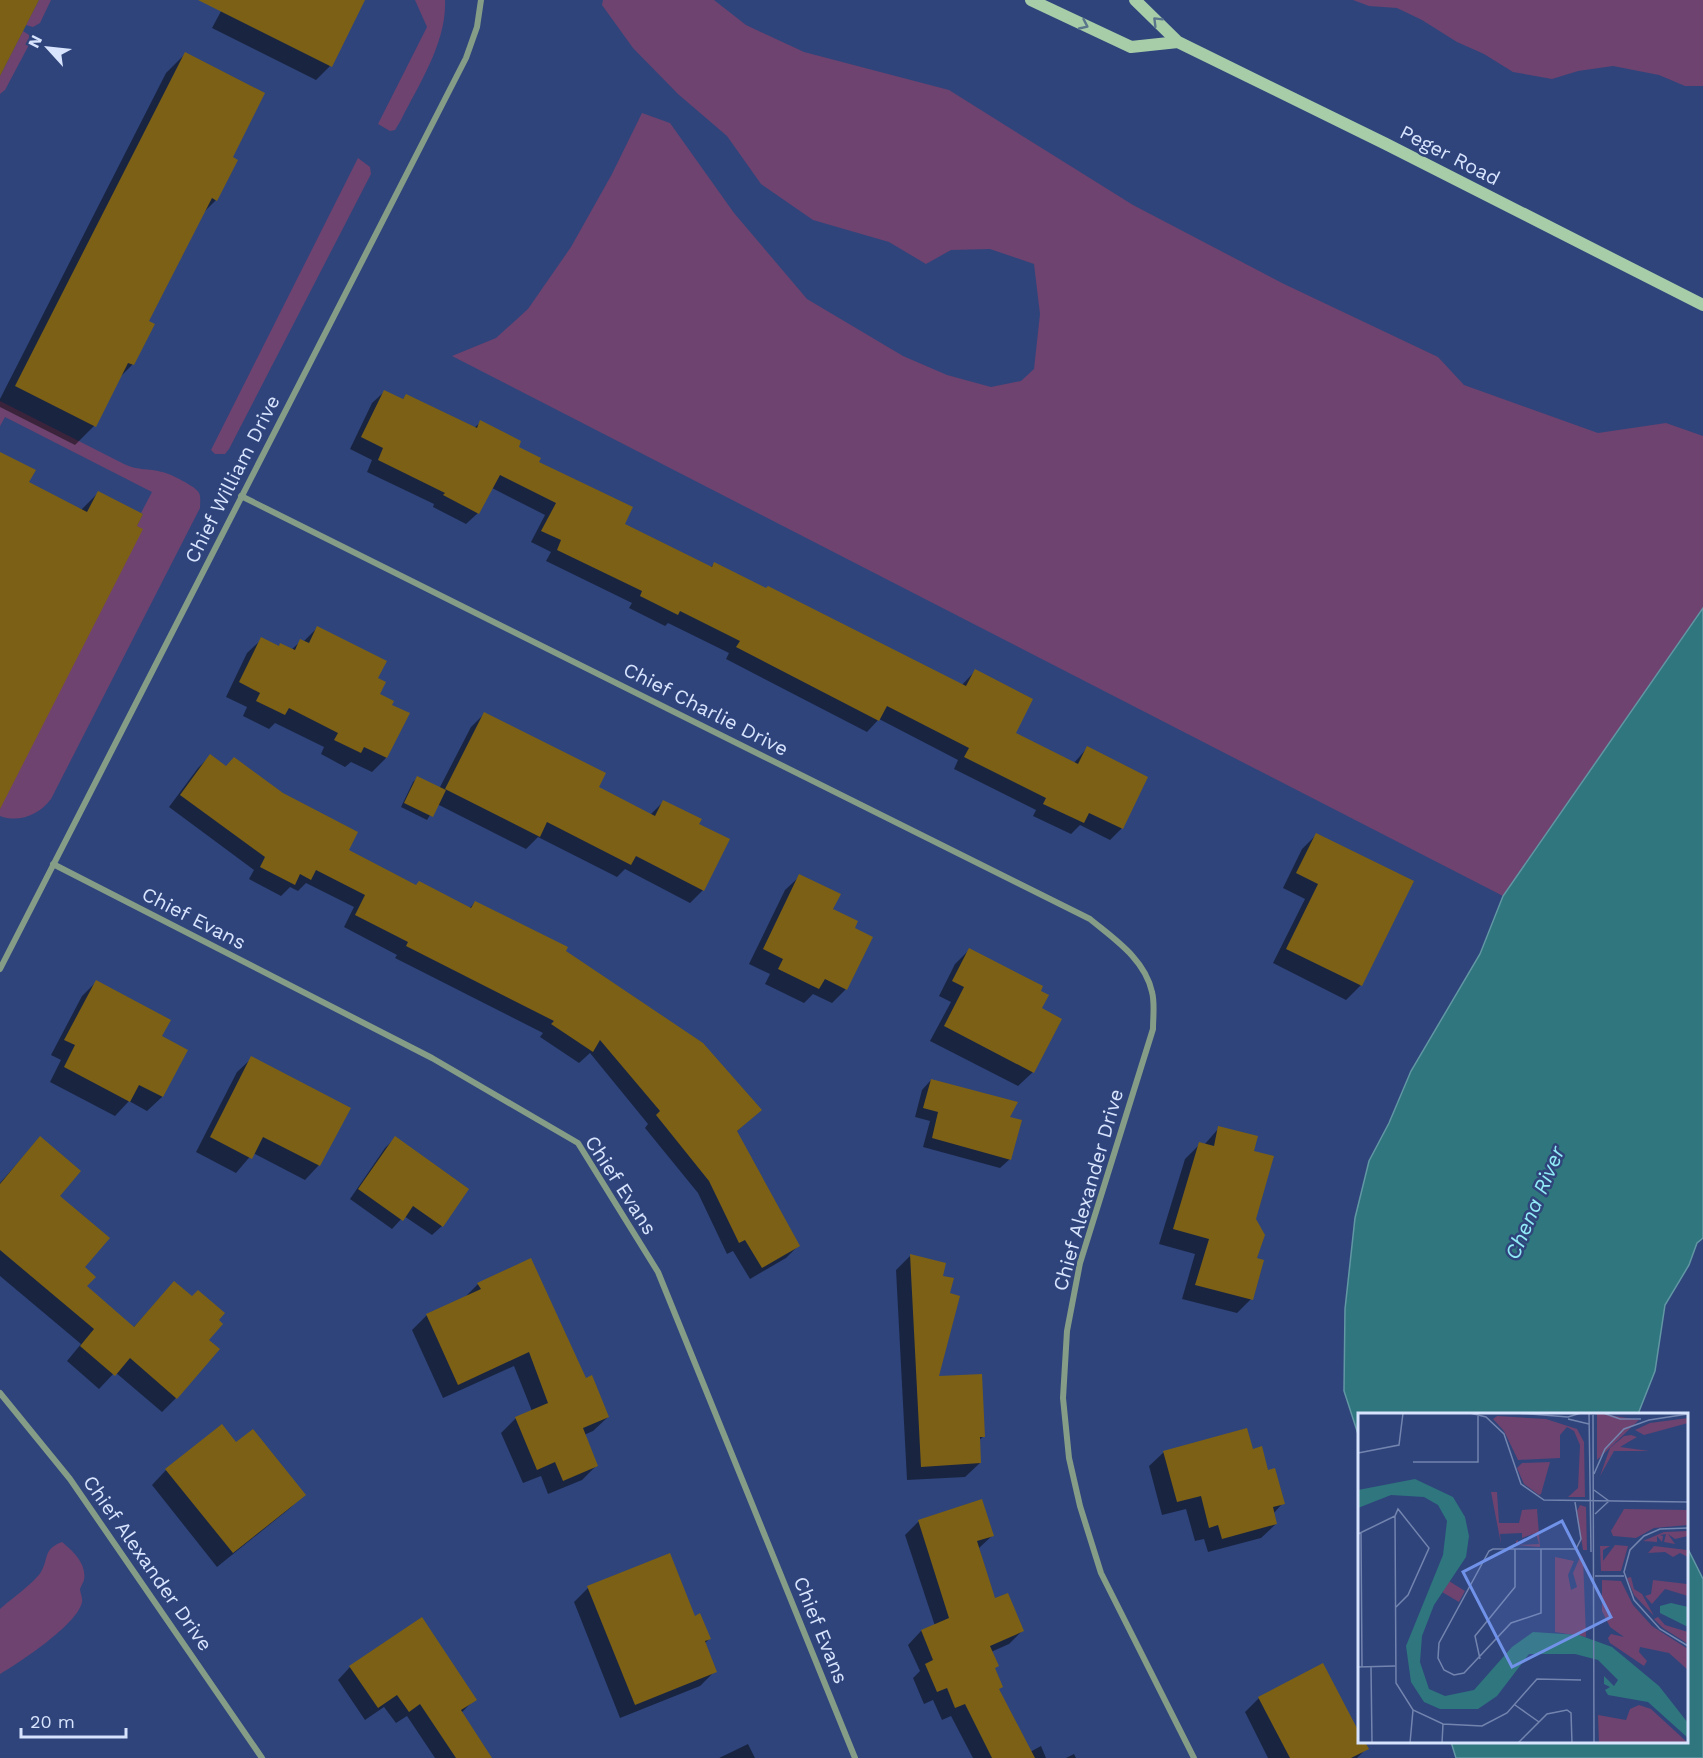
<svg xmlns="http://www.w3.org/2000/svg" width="1703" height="1758" viewBox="0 0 1703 1758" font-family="'Work Sans',sans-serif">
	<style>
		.green { fill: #6e436f }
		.water { fill: #2f767e; stroke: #6297a4; stroke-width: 1.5 }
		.shadow { fill: #0007 }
		.building { fill: #7c6016 }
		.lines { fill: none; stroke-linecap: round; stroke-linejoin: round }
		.street { stroke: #859d86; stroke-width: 6 }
		.secondary { stroke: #a6cda8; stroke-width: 12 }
		.oneway { stroke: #59748b }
		.labels { text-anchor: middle; stroke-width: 5; stroke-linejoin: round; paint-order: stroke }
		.street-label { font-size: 20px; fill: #d8e4fe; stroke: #2f447b }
		.water-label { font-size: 21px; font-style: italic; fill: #90ebf7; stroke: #2f447b }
		.inset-road { fill: none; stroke: #7384af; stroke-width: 1.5 }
		.view { fill: #7192e9; fill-opacity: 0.15; stroke: #7192e9; stroke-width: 3 }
		.inset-edge { fill: none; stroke: #d8e4fe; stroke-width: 3 }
	</style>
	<rect width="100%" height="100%" fill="#2f447b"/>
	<path class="green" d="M 39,0 L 51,0 L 40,23 L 33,27 L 26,25 Z
		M 415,0 L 445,0 C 447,42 419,84 401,120 L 395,130 L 390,131 L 378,124 L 427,27 Z
		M 603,0 L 714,0 L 746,25 L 804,52 L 949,90 L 1133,205 L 1284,284 L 1438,357 L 1464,385 L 1598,433 L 1666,423 L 1703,436 L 1703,608 L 1503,896 L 452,356 L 496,338 L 528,309 L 571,247 L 612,174 L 642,113 L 670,123 L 734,213 L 807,299 L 903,356 L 947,375 L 991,387 L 1021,381 L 1034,369 L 1040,314 L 1034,264 L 990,249 L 951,250 L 926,264 L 889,242 L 813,220 L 761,184 L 727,136 L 678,94 L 633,48 L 602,5 Z
		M 1353,0 L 1703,0 L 1703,86 L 1685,86 L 1659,75 L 1613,66 L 1578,71 L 1552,79 L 1513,72 L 1484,54 L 1457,42 L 1422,20 L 1397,8 L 1369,6 Z
		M 23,31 L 29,35 L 30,43 L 5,90 L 0,94 L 0,76 Z
		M 358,158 L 370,167 L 371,174 L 229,449 L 225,454 L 215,454 L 211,450 Z
		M 0,401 L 124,464 C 139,471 148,468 162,472 C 169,473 197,487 199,493 C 201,497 200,503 200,508 L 51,799 C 39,815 19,823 0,816 L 0,795 L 143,514 L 141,513 L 152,492 L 5,417 L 0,426 Z
		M 62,1542 C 73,1551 87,1564 84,1580 C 83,1583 81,1586 80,1589 C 80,1593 83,1598 82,1602 C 78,1624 19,1663 0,1674 L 0,1609 C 10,1600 35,1582 41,1572 C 49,1558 43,1549 62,1542 Z"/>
	<path class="water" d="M 1703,608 L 1703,1238 L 1697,1243 L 1689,1265 L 1665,1305 L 1655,1371 L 1638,1414 L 1360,1414 L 1359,1437 L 1344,1391 L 1345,1309 L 1355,1218 L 1369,1161 L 1389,1123 L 1411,1071 L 1480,954 L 1503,896 Z
		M 1687,1547 L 1703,1579 L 1703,1758 L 1456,1758 L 1451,1742 L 1686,1742 Z"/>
	<path class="shadow" d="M 227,0 L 363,0 L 330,66 L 316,80 L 212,28 Z
		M 185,54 L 231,158 L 216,200 L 201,215 L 147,322 L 153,325 L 132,365 L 119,378 L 94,426 L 75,445 L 0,407 L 0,399 L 166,73 Z
		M 384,392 L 402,400 L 406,395 L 474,428 L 481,422 L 623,524 L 710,568 L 714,564 L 962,685 L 975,671 L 1014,733 L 1074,763 L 1087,748 L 1122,828 L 1110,840 L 1080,825 L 1071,834 L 1033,816 L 1036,810 L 954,769 L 958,760 L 879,719 L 867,732 L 726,659 L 729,653 L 668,623 L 665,626 L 629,608 L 632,603 L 546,561 L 551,552 L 531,542 L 545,515 L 492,488 L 478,513 L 466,524 L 433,507 L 434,504 L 367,472 L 372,460 L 350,449 L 372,403 Z
		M 0,454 L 27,483 L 81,510 L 98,493 L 0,800 Z
		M 317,628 L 376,679 L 378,694 L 390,705 L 408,714 L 386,758 L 372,772 L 351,762 L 345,767 L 321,754 L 324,747 L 275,723 L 269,729 L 243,716 L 247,707 L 226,697 L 247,653 L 262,639 L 279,647 L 291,650 L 301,641 L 303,642 Z
		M 484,714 L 597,788 L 650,815 L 663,802 L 697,824 L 703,890 L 690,903 L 625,869 L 617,877 L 538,837 L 526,849 L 437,804 L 427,820 L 401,807 L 413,782 L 417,778 L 439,789 L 471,727 Z
		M 210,756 L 347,851 L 415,886 L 469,909 L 475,902 L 564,951 L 760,1110 L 736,1132 L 798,1246 L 786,1258 L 750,1279 L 733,1251 L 727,1254 L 698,1193 L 645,1128 L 648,1124 L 590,1053 L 579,1063 L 540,1037 L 543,1033 L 395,958 L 397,955 L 344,927 L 354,907 L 306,883 L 298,891 L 290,887 L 281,896 L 249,879 L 254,870 L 169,807 L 198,768 Z
		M 1317,834 L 1361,985 L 1346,1000 L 1273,963 L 1305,899 L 1283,888 L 1302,849 Z
		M 800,876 L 853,929 L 846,989 L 832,1003 L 813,994 L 804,1003 L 765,984 L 770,974 L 749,964 L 785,890 Z
		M 969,950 L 1040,1009 L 1033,1072 L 1018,1086 L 930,1041 L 951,1002 L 939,996 L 955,964 Z
		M 96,982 L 160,1037 L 186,1051 L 162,1097 L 147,1111 L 129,1101 L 115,1116 L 50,1082 L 61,1060 L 51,1055 L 82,996 Z
		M 252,1058 L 319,1165 L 305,1180 L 253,1153 L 236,1173 L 196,1152 L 237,1072 Z
		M 931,1080 L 1008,1118 L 1010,1159 L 1000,1168 L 923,1147 L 930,1121 L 915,1117 L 922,1090 Z
		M 1219,1128 L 1252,1152 L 1256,1260 L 1251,1299 L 1237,1313 L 1182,1299 L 1195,1254 L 1159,1244 L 1185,1159 L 1200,1144 L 1204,1145 Z
		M 40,1138 L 83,1268 L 85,1287 L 133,1328 L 174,1283 L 207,1340 L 176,1398 L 162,1412 L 115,1372 L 99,1389 L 67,1361 L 81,1344 L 0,1276 L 0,1183 Z
		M 395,1138 L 442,1226 L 432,1235 L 404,1216 L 392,1229 L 350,1199 L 385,1148 Z
		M 910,1256 L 945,1264 L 942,1277 L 937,1378 L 984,1436 L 978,1441 L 980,1463 L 965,1477 L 907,1480 L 896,1270 Z
		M 478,1284 L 585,1380 L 608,1417 L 593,1431 L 584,1435 L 596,1466 L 582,1480 L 548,1494 L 541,1476 L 523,1483 L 501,1433 L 516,1418 L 532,1411 L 514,1366 L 443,1398 L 412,1330 L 427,1315 L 463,1299 Z
		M 236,1444 L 304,1495 L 289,1509 L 217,1567 L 152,1485 L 166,1470 Z
		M 1252,1450 L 1267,1472 L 1283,1503 L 1273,1514 L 1276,1524 L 1261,1538 L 1208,1552 L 1204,1539 L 1195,1541 L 1186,1509 L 1162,1515 L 1149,1466 L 1164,1452 Z
		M 919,1521 L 993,1535 L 979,1548 L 994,1600 L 1022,1631 L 1009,1644 L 991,1652 L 998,1690 L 1030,1752 L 1041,1746 L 1046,1758 L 973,1758 L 951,1716 L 942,1720 L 933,1700 L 924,1704 L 913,1678 L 920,1671 L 908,1645 L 921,1631 L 935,1626 L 905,1535 Z
		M 588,1588 L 695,1618 L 709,1639 L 704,1644 L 715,1671 L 700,1686 L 620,1718 L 574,1602 Z
		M 1322,1665 L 1360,1735 L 1360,1742 L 1363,1742 L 1367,1748 L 1357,1758 L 1268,1758 L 1245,1712 L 1259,1698 Z
		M 350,1667 L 475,1699 L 461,1713 L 490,1758 L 435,1758 L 407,1716 L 396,1723 L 384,1707 L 365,1720 L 338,1680 Z
		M 748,1744 L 755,1758 L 719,1758 Z
		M 1074,1754 L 1076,1758 L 1066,1758 Z"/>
	<path class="building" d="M 0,0 L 39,0 L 0,76 Z
		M 198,0 L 365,0 L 332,67 Z
		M 185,52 L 265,93 L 233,157 L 238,160 L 217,201 L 212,198 L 149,321 L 155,324 L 134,365 L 128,363 L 96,427 L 15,386 Z
		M 384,390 L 403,399 L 406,394 L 477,428 L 480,420 L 521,441 L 519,447 L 541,458 L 539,462 L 633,507 L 625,524 L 712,567 L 714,562 L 766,588 L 768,586 L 966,686 L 975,669 L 1033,699 L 1016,733 L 1078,764 L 1087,746 L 1148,777 L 1123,829 L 1089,813 L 1084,823 L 1043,804 L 1046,798 L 964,757 L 969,748 L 887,706 L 879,721 L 736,647 L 740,641 L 680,611 L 678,615 L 640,596 L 642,591 L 557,550 L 561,540 L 541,531 L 556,503 L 500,475 L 479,514 L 443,495 L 445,493 L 378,460 L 383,448 L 361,437 Z
		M 0,452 L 36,470 L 29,482 L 87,512 L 98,491 L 143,514 L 137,526 L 143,529 L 0,809 Z
		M 317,626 L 387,661 L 378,678 L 386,682 L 380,694 L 394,701 L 392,705 L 410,713 L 387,758 L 364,747 L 361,753 L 334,740 L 338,733 L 289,708 L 285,715 L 256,701 L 260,693 L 239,682 L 261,637 L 279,646 L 280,643 L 295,650 L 300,639 L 309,643 Z
		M 484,712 L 606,773 L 599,787 L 655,816 L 663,800 L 702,819 L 699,824 L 730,839 L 704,891 L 636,856 L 631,865 L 547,822 L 540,837 L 445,789 Z
		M 210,754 L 226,766 L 234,757 L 283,793 L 358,832 L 349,850 L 416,885 L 419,881 L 471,908 L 475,901 L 568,947 L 566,951 L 703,1043 L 762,1110 L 737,1131 L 800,1246 L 762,1268 L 745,1240 L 739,1243 L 709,1181 L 656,1115 L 660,1111 L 600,1040 L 593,1052 L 551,1024 L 554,1021 L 406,946 L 408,942 L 355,915 L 365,895 L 316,870 L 311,880 L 300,874 L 295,885 L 260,867 L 265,857 L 180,795 Z
		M 417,776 L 446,790 L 433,817 L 404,803 Z
		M 1316,833 L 1414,881 L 1362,986 L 1286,949 L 1318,884 L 1296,873 Z
		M 799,874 L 841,894 L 833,909 L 858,921 L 855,928 L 873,937 L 847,990 L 825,979 L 819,989 L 778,969 L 783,959 L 763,949 Z
		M 969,948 L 1043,986 L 1041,991 L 1049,995 L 1042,1008 L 1062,1019 L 1034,1073 L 944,1026 L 964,987 L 952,981 Z
		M 96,980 L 171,1020 L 162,1036 L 188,1050 L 163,1097 L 139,1085 L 130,1102 L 64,1067 L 75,1045 L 64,1040 Z
		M 251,1056 L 351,1108 L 320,1166 L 263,1137 L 252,1159 L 210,1137 Z
		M 931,1079 L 1018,1102 L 1010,1117 L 1022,1120 L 1011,1160 L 932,1138 L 938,1112 L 923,1108 Z
		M 1218,1126 L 1258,1136 L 1254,1151 L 1274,1156 L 1256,1219 L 1265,1235 L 1257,1258 L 1264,1260 L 1253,1300 L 1195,1285 L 1209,1239 L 1173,1229 L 1199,1142 L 1214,1146 Z
		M 40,1136 L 81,1171 L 60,1196 L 110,1238 L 85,1267 L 96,1277 L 87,1286 L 134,1327 L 174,1281 L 192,1296 L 198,1290 L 225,1313 L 219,1320 L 223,1324 L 209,1340 L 220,1349 L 177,1399 L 130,1358 L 115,1376 L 80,1346 L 94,1329 L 0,1250 L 0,1184 Z
		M 395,1136 L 469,1189 L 443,1227 L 413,1206 L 403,1221 L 358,1189 Z
		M 910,1254 L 946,1263 L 943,1276 L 954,1278 L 950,1293 L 960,1296 L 939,1376 L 982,1374 L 985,1437 L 980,1437 L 981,1463 L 921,1467 Z
		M 531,1258 L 586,1378 L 592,1375 L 609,1417 L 583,1428 L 598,1466 L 563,1481 L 555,1462 L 537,1470 L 515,1417 L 548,1403 L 529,1352 L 458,1385 L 426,1314 L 481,1289 L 477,1283 Z
		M 222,1424 L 236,1442 L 253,1429 L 306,1495 L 233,1553 L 165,1469 Z
		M 1247,1428 L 1253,1449 L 1262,1446 L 1268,1470 L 1275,1468 L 1285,1504 L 1273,1507 L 1277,1524 L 1222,1539 L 1218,1525 L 1209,1528 L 1201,1496 L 1177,1502 L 1163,1451 Z
		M 982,1499 L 994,1536 L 977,1541 L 995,1598 L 1008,1593 L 1024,1631 L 990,1646 L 999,1666 L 995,1668 L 1003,1687 L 999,1689 L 1035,1758 L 992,1758 L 965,1704 L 955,1708 L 947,1688 L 937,1692 L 925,1664 L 933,1660 L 921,1630 L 949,1618 L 918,1520 Z
		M 670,1553 L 695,1616 L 700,1613 L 711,1639 L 705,1641 L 717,1672 L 635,1705 L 587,1586 Z
		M 422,1617 L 477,1700 L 461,1710 L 492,1758 L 456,1758 L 420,1704 L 409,1712 L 397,1695 L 378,1708 L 349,1666 Z
		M 1323,1663 L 1359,1732 L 1359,1742 L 1365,1742 L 1369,1749 L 1351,1758 L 1290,1758 L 1258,1697 Z"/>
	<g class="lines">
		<path class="street" d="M 241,496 L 1090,919 C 1114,939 1145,959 1152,992 C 1155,1003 1153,1017 1153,1029 L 1080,1263 L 1067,1331 L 1063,1398 L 1069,1458 L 1080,1506 L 1101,1573 L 1194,1758
			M 53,864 L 432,1058 L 578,1143 L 658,1272 L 855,1758
			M 0,969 L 466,58 L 477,27 L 481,0
			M 0,1393 L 70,1479 L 262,1758"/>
		<path class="secondary" d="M 1031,0 L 1131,47 L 1178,42
			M 1135,0 L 1178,42 L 1386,144 L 1703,305"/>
	</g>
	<defs><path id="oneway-chevron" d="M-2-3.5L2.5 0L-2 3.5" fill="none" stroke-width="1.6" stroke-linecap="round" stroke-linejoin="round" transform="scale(1.5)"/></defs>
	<g class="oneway">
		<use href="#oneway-chevron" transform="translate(1157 21) rotate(-135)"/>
		<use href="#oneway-chevron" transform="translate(1084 25) rotate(25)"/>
	</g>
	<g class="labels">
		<g class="street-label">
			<text transform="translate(1450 155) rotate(27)" y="7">Peger Road</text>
			<text transform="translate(232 479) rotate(-63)" y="7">Chief William Drive</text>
			<text transform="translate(706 709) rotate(27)" y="7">Chief Charlie Drive</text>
			<text transform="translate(194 918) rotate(27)" y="7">Chief Evans</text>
			<text transform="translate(621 1185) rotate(57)" y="7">Chief Evans</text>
			<text transform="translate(1088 1190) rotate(-74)" y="7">Chief Alexander Drive</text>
			<text transform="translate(148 1563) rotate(55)" y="7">Chief Alexander Drive</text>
			<text transform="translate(821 1630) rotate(68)" y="7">Chief Evans</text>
		</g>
		<g class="water-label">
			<text transform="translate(1535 1203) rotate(-67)" y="7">Chena River</text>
		</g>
	</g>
	<g transform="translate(1358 1413)">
		<rect width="330" height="330" fill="#2f447b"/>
		<path d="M 239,0 L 281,7 L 239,47 ZM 139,3 L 188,6 L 219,16 L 226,29 L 227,84 L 210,84 L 220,75 L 222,32 L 216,18 L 209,14 L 202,22 L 202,45 L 160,47 L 146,18 L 135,6 ZM 330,5 L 330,10 L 286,22 L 277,17 L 292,10 ZM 273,22 L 279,24 L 262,34 L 291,38 L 256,38 L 242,63 L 252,35 L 266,23 ZM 192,49 L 183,81 L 181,82 L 166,71 L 159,55 L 164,50 ZM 133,79 L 139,79 L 141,110 L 161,110 L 164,97 L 179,96 L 182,134 L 158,132 L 158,128 L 160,127 L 160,132 L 181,131 L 178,120 L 164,125 L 164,120 L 142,121 L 143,131 ZM 222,92 L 228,94 L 229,137 L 225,137 L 219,98 ZM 266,96 L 330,97 L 330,112 L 296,115 L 278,125 L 255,123 L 253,118 ZM 330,118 L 330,123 L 317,126 L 310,121 L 317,131 L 306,129 L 308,121 L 302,122 L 305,123 L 304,129 L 299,123 L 299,129 L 285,128 L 306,119 ZM 257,132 L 270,133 L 263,158 L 243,158 L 242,133 L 252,133 L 245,137 L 245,148 ZM 296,133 L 329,137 L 330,144 L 322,140 L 315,144 L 307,139 L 290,140 ZM 223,142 L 225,145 L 228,224 L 197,219 L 197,144 L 216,148 L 210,162 L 213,177 L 219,174 L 215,160 ZM 273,164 L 276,176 L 284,181 L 296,203 L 276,182 L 269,165 ZM 244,167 L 263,168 L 275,192 L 294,213 L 330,236 L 330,257 L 311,240 L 282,234 L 281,239 L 289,248 L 286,253 L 252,230 L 250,225 L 253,221 L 266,224 L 252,214 L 244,198 ZM 295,167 L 329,171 L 330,183 L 307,176 L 294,191 L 287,183 L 293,181 ZM 91,168 L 107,178 L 101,189 L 84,179 ZM 300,204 L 307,212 L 330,219 L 330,231 L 305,215 L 296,206 ZM 281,292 L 293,296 L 330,330 L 241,330 L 240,302 L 268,307 L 272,296 Z" fill="#6e436f"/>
		<path d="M 57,66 L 95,84 L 107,104 L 111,123 L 108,144 L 76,192 L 64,223 L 62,249 L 71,276 L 87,283 L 116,277 L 154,234 L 175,219 L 221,222 L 254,234 L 301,273 L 330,310 L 330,325 L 290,289 L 250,282 L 247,277 L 252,274 L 246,271 L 246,263 L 256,273 L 260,267 L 240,247 L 217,241 L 171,241 L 139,283 L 120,296 L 82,296 L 66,289 L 53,269 L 48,233 L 85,142 L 89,108 L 80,92 L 66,84 L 33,82 L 0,95 L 0,77 ZM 313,190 L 330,194 L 330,214 L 302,200 L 302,193 Z" fill="#2f767e"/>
		<path class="inset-road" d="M 0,0 L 112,0 L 128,4 L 146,21 L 163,71 L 186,87 L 330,89M 158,0 L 210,4 L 223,0M 231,0 L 233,139M 245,0 L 262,6 L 283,6M 235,2 L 236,330M 210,6 L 231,11M 0,40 L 41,32 L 45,0M 55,49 L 120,49 L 120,1M 236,61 L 247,36 L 266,16 L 291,7 L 330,1M 236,77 L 251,88M 237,101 L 251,88M 330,115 L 302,116 L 286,123 L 272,137 L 266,159 L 276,187 L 302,216 L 330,233M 3,120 L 4,254M 0,121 L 37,103M 183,136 L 183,200 L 153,210 L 106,260 L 96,262 L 86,257 L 80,245 L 81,230 L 131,138 L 135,136 L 218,136 L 223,126 L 217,89M 237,163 L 266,163M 38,194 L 50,182 L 71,135 L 40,96 L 37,103 L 38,270 L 55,297 L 85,311 L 124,313 L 149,300 L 179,266 L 223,267M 122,246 L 117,223 L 157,174 L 157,136M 0,254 L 37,253M 13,254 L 14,330M 157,292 L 181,309M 52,330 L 55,297M 84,330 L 85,311M 160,330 L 189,301 L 209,297 L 213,300 L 214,330"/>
		<path class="view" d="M 204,108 L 253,204 L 154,254 L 105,159 Z"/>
		<rect width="330" height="330" class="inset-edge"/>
	</g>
	<g transform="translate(48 48) rotate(297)" stroke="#2f447b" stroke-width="4.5" paint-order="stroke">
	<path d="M0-4.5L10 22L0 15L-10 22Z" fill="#d8e4fe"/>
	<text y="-9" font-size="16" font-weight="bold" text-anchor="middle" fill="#d8e4fe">N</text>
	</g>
	<path d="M21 1728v9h105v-9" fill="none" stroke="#d8e4fe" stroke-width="3"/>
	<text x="30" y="1728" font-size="18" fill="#d8e4fe" stroke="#2f447b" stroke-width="4.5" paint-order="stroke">20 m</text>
</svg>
